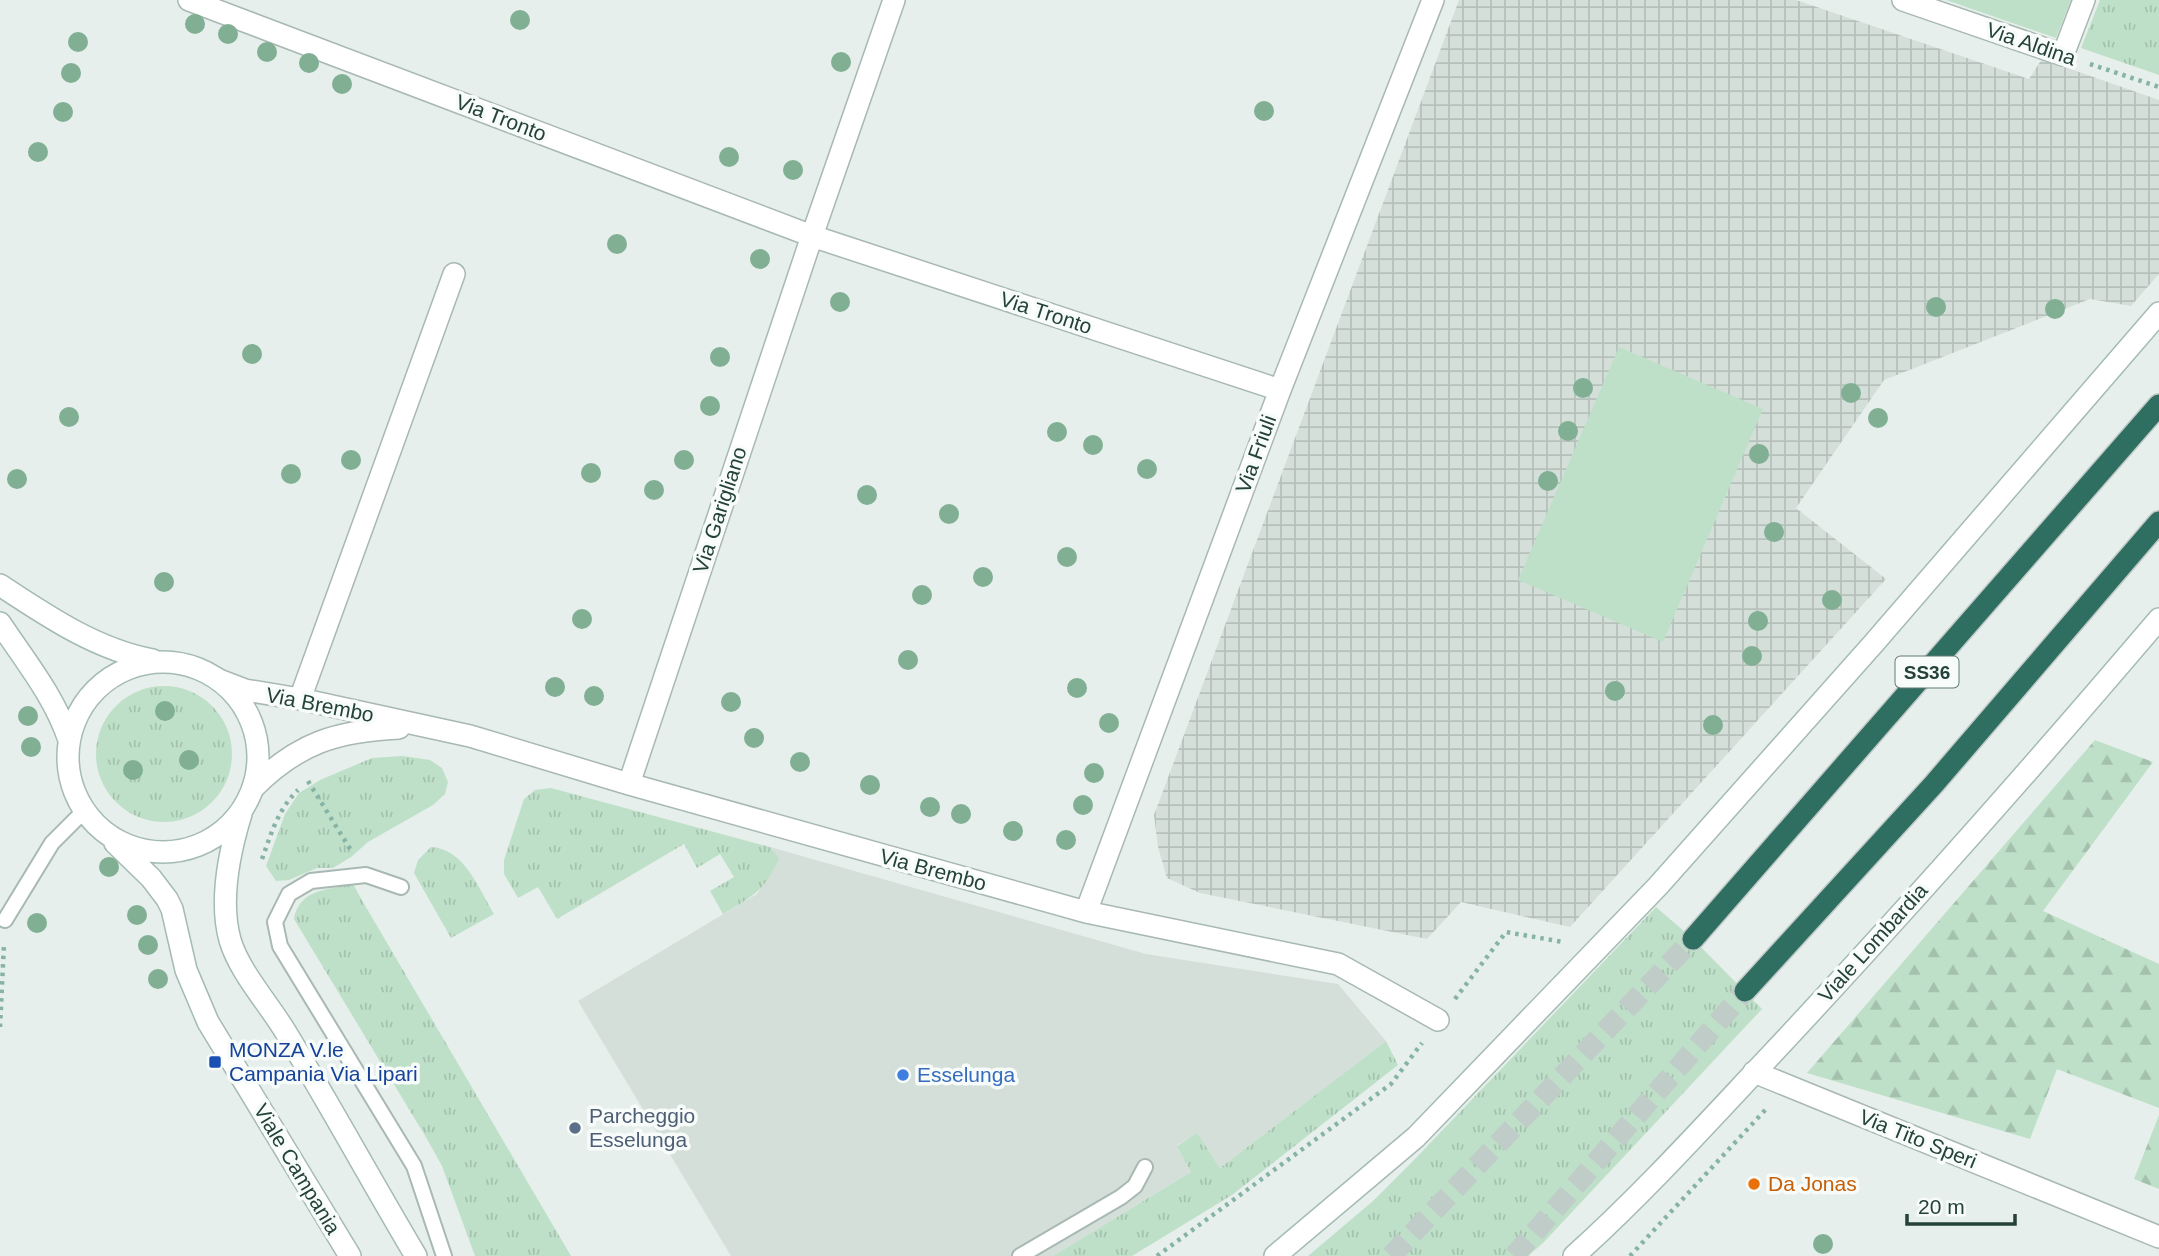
<svg xmlns="http://www.w3.org/2000/svg" width="2159" height="1256" viewBox="0 0 2159 1256" font-family="Arial,sans-serif">
	<style>
		.built { fill: #d4dfda }
		.industrial { fill: url(#industrial-grid) }
		.grass { fill: url(#grass-tufts) }
		.forest { fill: url(#forest-firs) }
		.garden { fill: #bfe0c8 }
		.lines { fill: none; stroke-linecap: round; stroke-linejoin: round }
		.highway-tunnel { stroke: #bfccc8; stroke-width: 21; stroke-dasharray: 21 10; stroke-linecap: butt }
		.lane-casing { stroke: #a8b8b2; stroke-width: 18 }
		.street-casing { stroke: #a8b8b2; stroke-width: 24 }
		.secondary-casing { stroke: #a4bbb3; stroke-width: 24 }
		.highway-casing { stroke: #c2cac8; stroke-width: 24 }
		.path { stroke: #86b3a5; stroke-width: 4.5; stroke-dasharray: 3.5 5; stroke-linecap: butt }
		.lane { stroke: #fff; stroke-width: 14 }
		.street { stroke: #fff; stroke-width: 21 }
		.secondary { stroke: #fff; stroke-width: 21 }
		.highway { stroke: #2f6f62; stroke-width: 21 }
		.tree { fill: #80af93 }
		.transit-dot { fill: #1a4fb4; stroke: #f7fbf9; stroke-width: 2.5 }
		.shop-dot { fill: #3f7fe0; stroke: #f7fbf9; stroke-width: 2.5 }
		.service-dot { fill: #5c6f8a; stroke: #f7fbf9; stroke-width: 2.5 }
		.food-dot { fill: #e8710a; stroke: #f7fbf9; stroke-width: 2.5 }
		.labels { text-anchor: middle; stroke-width: 7; stroke-linejoin: round; paint-order: stroke }
		.shield { fill: #f7fbf9; stroke: #637a73; stroke-width: 2 }
		.shield-label { font-size: 19px; font-weight: bold; fill: #24423a }
		.street-label { font-size: 21px; fill: #24423a; stroke: #f7fbf9 }
		.transit-label { font-size: 21px; fill: #164399; stroke: #f7fbf9; text-anchor: start }
		.shop-label { font-size: 21px; fill: #366cbe; stroke: #f7fbf9; text-anchor: start }
		.service-label { font-size: 21px; fill: #4e5e75; stroke: #f7fbf9; text-anchor: start }
		.food-label { font-size: 21px; fill: #c56008; stroke: #f7fbf9; text-anchor: start }
	</style>
	<defs>
		<pattern id="industrial-grid" width="8" height="8" patternUnits="userSpaceOnUse" patternTransform="scale(1.75)"><rect width="8" height="8" fill="#d4dfda"/><path d="M0 4h8M4 0v8" fill="none" stroke="#b6c1bc"/></pattern>
		<pattern id="grass-tufts" width="24" height="20" patternUnits="userSpaceOnUse" patternTransform="scale(1.75)"><rect width="24" height="20" fill="#bfe0c8"/><path d="M3 7l-1-3M5 7V3M7 7l1-3M15 17l-1-3M17 17v-4M19 17l1-3" fill="none" stroke="#a4c1ad"/></pattern>
		<pattern id="forest-firs" width="22" height="20" patternUnits="userSpaceOnUse" patternTransform="scale(1.75)"><rect width="22" height="20" fill="#bfe0c8"/><path d="M5 1l3.5 6h-7zM16 11l3.5 6h-7z" fill="#a4c1ad"/></pattern>
	</defs>
	<rect width="100%" height="100%" fill="#e6efeb"/>
	<path class="built" d="M 770,847 L 1146,954 L 1338,984 L 1386,1041 L 1220,1168 L 1197,1134 L 1177,1145 L 1191,1172 L 1053,1256 L 731,1256 L 578,1001 L 757,894 L 778,858 Z"/>
	<path class="industrial" d="M 1459,0 L 1796,0 L 2029,79 L 2042,59 L 2159,100 L 2159,274 L 2131,306 L 2090,299 L 1884,380 L 1796,508 L 1886,579 L 1570,927 L 1461,902 L 1427,939 L 1200,893 L 1167,878 L 1158,847 L 1154,815 Z"/>
	<path class="grass" d="M 2100,0 L 2159,0 L 2159,75 L 2081,48 Z
		M96 754a68 68 0 1 1 136 0a68 68 0 1 1-136 0Z
		M 403,756 L 430,760 L 442,768 L 448,782 L 445,794 L 433,805 L 368,842 L 351,857 L 333,868 L 317,868 L 289,880 L 276,881 L 266,866 L 285,814 L 299,793 L 320,780 L 372,758 Z
		M 551,788 L 770,847 L 779,858 C 765,891 752,897 723,914 L 710,891 L 734,877 L 720,854 L 697,868 L 684,844 L 557,919 L 538,887 L 518,898 L 504,874 L 504,860 L 524,799 L 535,790 Z
		M 431,847 C 465,849 478,888 494,914 L 451,938 L 414,873 L 418,860 Z
		M 353,884 L 363,902 L 571,1256 L 475,1256 L 442,1166 L 427,1139 L 294,919 C 299,889 327,890 353,884 Z
		M 1656,907 L 1693,939 L 1762,1009 L 1543,1243 L 1528,1256 L 1308,1256 L 1373,1201 L 1414,1160 Z
		M 1386,1041 L 1398,1065 L 1232,1195 L 1132,1256 L 1053,1256 L 1191,1172 L 1177,1146 L 1197,1133 L 1220,1168 Z"/>
	<path class="forest" d="M 2095,740 L 2153,762 L 2043,911 L 2159,964 L 2159,1108 L 2057,1069 L 2030,1139 L 1807,1073 Z
		M 2159,1115 L 2159,1189 L 2134,1179 Z"/>
	<path class="garden" d="M 1946,0 L 2071,0 L 2056,38 Z
		M 1619,347 L 1763,409 L 1663,642 L 1518,580 Z"/>
	<g class="lines">
		<path class="highway-tunnel" d="M 1391,1256 L 1693,939
			M 1514,1256 L 1745,991"/>
		<defs>
			<path id="lane" d="M 401,887 L 366,875 L 311,881 L 289,894 L 275,922 L 280,946 L 414,1166 L 444,1256
				M 5,920 L 52,843 L 84,811
				M 1020,1256 L 1121,1197 L 1135,1186 L 1145,1167"/>
			<path id="street" d="M 189,0 L 812,236 L 1280,390
				M 1903,0 L 2063,55 L 2084,0
				M 219,680 L 245,690 L 300,699 L 470,736 L 629,784 L 1086,912 L 1338,964 L 1438,1020
				M 300,699 L 454,274
				M 629,784 L 812,236 L 894,0
				M 253,788 C 298,743 336,731 399,728
				M 1086,912 L 1280,390 L 1433,0
				M 1754,1072 L 2159,1237"/>
			<path id="secondary" d="M 0,585 C 47,616 97,650 153,660
				M 0,623 C 26,662 54,696 69,740
				M68 757a95 95 0 1 1 190 0a95 95 0 1 1-190 0Z
				M 241,814 C 229,853 219,900 230,940 C 239,971 268,1003 285,1031 C 330,1105 372,1182 416,1256
				M 115,843 L 151,878 L 167,899 L 172,909 L 186,970 L 208,1022 L 350,1256
				M 1275,1256 L 1416,1137 L 1658,886 L 1874,643 L 2159,313
				M 1574,1256 C 1644,1193 1707,1123 1771,1055 C 1904,913 2033,767 2159,619"/>
			<path id="highway" d="M 1693,939 L 2159,405
				M 1745,991 L 1934,784 L 2159,522"/>
		</defs>
		<use href="#lane" class="lane-casing"/>
		<use href="#street" class="street-casing"/>
		<use href="#secondary" class="secondary-casing"/>
		<use href="#highway" class="highway-casing"/>
		<path class="path" d="M 2090,64 L 2159,87
			M 308,781 L 352,852
			M 262,859 C 271,834 278,809 298,790
			M 1455,999 L 1506,932 L 1563,942
			M 0,1027 L 4,944
			M 1157,1256 L 1391,1084 L 1422,1043
			M 1630,1256 L 1767,1108"/>
		<use href="#lane" class="lane"/>
		<use href="#street" class="street"/>
		<use href="#secondary" class="secondary"/>
		<use href="#highway" class="highway"/>
	</g>
	<g class="tree">
		<circle cx="520" cy="20" r="10"/>
		<circle cx="195" cy="24" r="10"/>
		<circle cx="228" cy="34" r="10"/>
		<circle cx="78" cy="42" r="10"/>
		<circle cx="267" cy="52" r="10"/>
		<circle cx="841" cy="62" r="10"/>
		<circle cx="309" cy="63" r="10"/>
		<circle cx="71" cy="73" r="10"/>
		<circle cx="342" cy="84" r="10"/>
		<circle cx="1264" cy="111" r="10"/>
		<circle cx="63" cy="112" r="10"/>
		<circle cx="38" cy="152" r="10"/>
		<circle cx="729" cy="157" r="10"/>
		<circle cx="793" cy="170" r="10"/>
		<circle cx="617" cy="244" r="10"/>
		<circle cx="760" cy="259" r="10"/>
		<circle cx="840" cy="302" r="10"/>
		<circle cx="1936" cy="307" r="10"/>
		<circle cx="2055" cy="309" r="10"/>
		<circle cx="252" cy="354" r="10"/>
		<circle cx="720" cy="357" r="10"/>
		<circle cx="1583" cy="388" r="10"/>
		<circle cx="1851" cy="393" r="10"/>
		<circle cx="710" cy="406" r="10"/>
		<circle cx="69" cy="417" r="10"/>
		<circle cx="1878" cy="418" r="10"/>
		<circle cx="1568" cy="431" r="10"/>
		<circle cx="1057" cy="432" r="10"/>
		<circle cx="1093" cy="445" r="10"/>
		<circle cx="1759" cy="454" r="10"/>
		<circle cx="351" cy="460" r="10"/>
		<circle cx="684" cy="460" r="10"/>
		<circle cx="1147" cy="469" r="10"/>
		<circle cx="591" cy="473" r="10"/>
		<circle cx="291" cy="474" r="10"/>
		<circle cx="17" cy="479" r="10"/>
		<circle cx="1548" cy="481" r="10"/>
		<circle cx="654" cy="490" r="10"/>
		<circle cx="867" cy="495" r="10"/>
		<circle cx="949" cy="514" r="10"/>
		<circle cx="1774" cy="532" r="10"/>
		<circle cx="1067" cy="557" r="10"/>
		<circle cx="983" cy="577" r="10"/>
		<circle cx="164" cy="582" r="10"/>
		<circle cx="922" cy="595" r="10"/>
		<circle cx="1832" cy="600" r="10"/>
		<circle cx="582" cy="619" r="10"/>
		<circle cx="1758" cy="621" r="10"/>
		<circle cx="1752" cy="656" r="10"/>
		<circle cx="908" cy="660" r="10"/>
		<circle cx="555" cy="687" r="10"/>
		<circle cx="1077" cy="688" r="10"/>
		<circle cx="1615" cy="691" r="10"/>
		<circle cx="594" cy="696" r="10"/>
		<circle cx="731" cy="702" r="10"/>
		<circle cx="165" cy="711" r="10"/>
		<circle cx="28" cy="716" r="10"/>
		<circle cx="1109" cy="723" r="10"/>
		<circle cx="1713" cy="725" r="10"/>
		<circle cx="754" cy="738" r="10"/>
		<circle cx="31" cy="747" r="10"/>
		<circle cx="189" cy="760" r="10"/>
		<circle cx="800" cy="762" r="10"/>
		<circle cx="133" cy="770" r="10"/>
		<circle cx="1094" cy="773" r="10"/>
		<circle cx="870" cy="785" r="10"/>
		<circle cx="1083" cy="805" r="10"/>
		<circle cx="930" cy="807" r="10"/>
		<circle cx="961" cy="814" r="10"/>
		<circle cx="1013" cy="831" r="10"/>
		<circle cx="1066" cy="840" r="10"/>
		<circle cx="109" cy="867" r="10"/>
		<circle cx="137" cy="915" r="10"/>
		<circle cx="37" cy="923" r="10"/>
		<circle cx="148" cy="945" r="10"/>
		<circle cx="158" cy="979" r="10"/>
		<circle cx="1823" cy="1244" r="10"/>
	</g>
	<rect class="transit-dot" x="208" y="1055" width="14" height="14" rx="3.5"/>
	<circle class="shop-dot" cx="903" cy="1075" r="7"/>
	<circle class="service-dot" cx="575" cy="1128" r="7"/>
	<circle class="food-dot" cx="1754" cy="1184" r="7"/>
	<g class="labels">
		<rect class="shield" x="1895.5" y="656.5" width="63" height="31" rx="5"/>
		<g class="shield-label">
			<text x="1927" y="679">SS36</text>
		</g>
		<g class="street-label">
			<text transform="translate(2031 44) rotate(19)" y="7">Via Aldina</text>
			<text transform="translate(501 118) rotate(21)" y="7">Via Tronto</text>
			<text transform="translate(1046 313) rotate(18)" y="7">Via Tronto</text>
			<text transform="translate(1256 454) rotate(-70)" y="7">Via Friuli</text>
			<text transform="translate(720 510) rotate(-72)" y="7">Via Garigliano</text>
			<text transform="translate(320 705) rotate(11)" y="7">Via Brembo</text>
			<text transform="translate(933 870) rotate(15)" y="7">Via Brembo</text>
			<text transform="translate(1873 943) rotate(-48)" y="7">Viale Lombardia</text>
			<text transform="translate(1918 1139) rotate(22)" y="7">Via Tito Speri</text>
			<text transform="translate(297 1169) rotate(59)" y="7">Viale Campania</text>
		</g>
		<g class="transit-label">
			<text x="229" y="1057">MONZA V.le<tspan x="229" dy="24">Campania Via Lipari</tspan></text>
		</g>
		<g class="shop-label">
			<text x="917" y="1082">Esselunga</text>
		</g>
		<g class="service-label">
			<text x="589" y="1123">Parcheggio<tspan x="589" dy="24">Esselunga</tspan></text>
		</g>
		<g class="food-label">
			<text x="1768" y="1191">Da Jonas</text>
		</g>
	</g>
	<path d="M1907 1214v10h108v-10" fill="none" stroke="#24423a" stroke-width="3.5"/>
	<text x="1918" y="1214" font-size="21" fill="#24423a" stroke="#f7fbf9" stroke-width="5" paint-order="stroke">20 m</text>
</svg>
